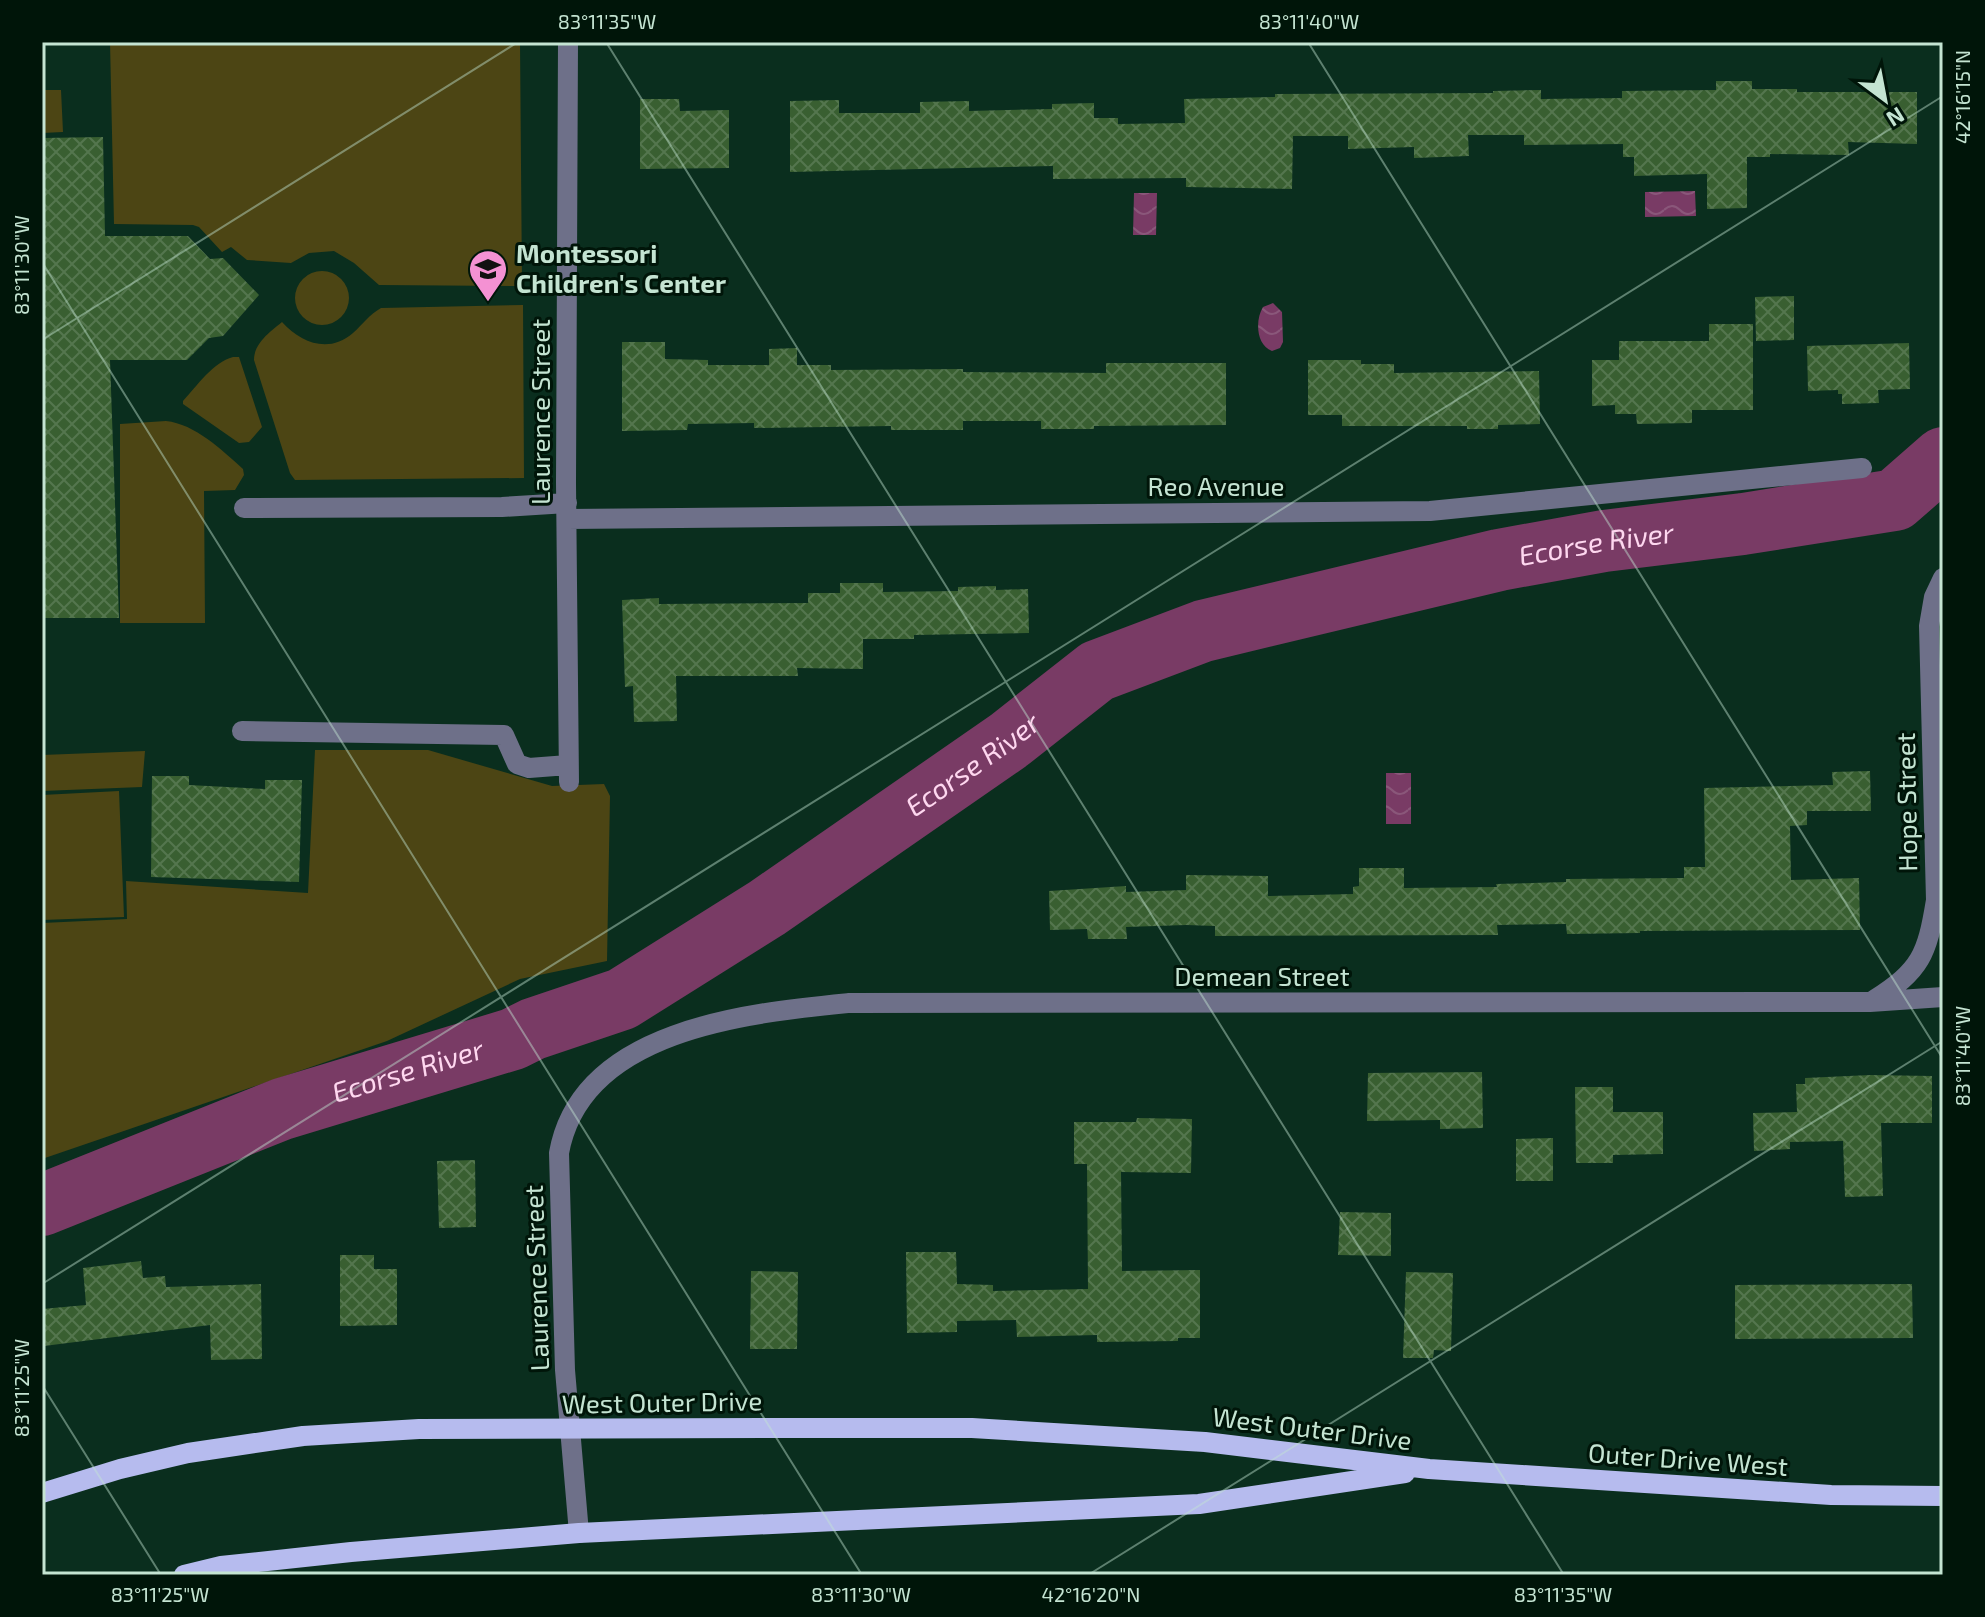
<svg xmlns="http://www.w3.org/2000/svg" width="1985" height="1617" viewBox="0 0 1985 1617" font-family="'Exo 2',sans-serif">
	<style>
		.green { fill: #4c4514 }
		.water { fill: url(#water-waves) }
		.lines { fill: none; stroke-linecap: round; stroke-linejoin: round }
		.river { stroke: #793b65; stroke-width: 62 }
		.building { fill: url(#building-cross-hatch) }
		.minor { stroke: #6e7089; stroke-width: 20 }
		.major { stroke: #b6bbee; stroke-width: 20 }
		.ticks { fill: none; stroke: #c4e4d2; stroke-width: 2; stroke-opacity: 0.45 }
		.labels { text-anchor: middle; stroke-width: 6; stroke-linejoin: round; paint-order: stroke }
		.poi-label { font-size: 26px; font-weight: bold; fill: #c4e4d2; stroke: #001509; text-anchor: start }
		.street-label { font-size: 26px; fill: #c4e4d2; stroke: #001509 }
		.water-label { font-size: 28px; font-style: italic; fill: #fed7ef; stroke: #001509 }
		.neatline { fill: none; stroke: #c4e4d2; stroke-width: 3 }
		.ticks-label { font-size: 20px; text-anchor: middle; fill: #c4e4d2 }
	</style>
	<defs>
		<pattern id="water-waves" width="16" height="10" patternUnits="userSpaceOnUse" patternTransform="scale(2)"><rect width="16" height="10" fill="#793b65"/><path d="M0 5q4-4 8 0t8 0" fill="none" stroke="#8a577a"/></pattern>
		<pattern id="building-cross-hatch" width="8" height="8" patternUnits="userSpaceOnUse" patternTransform="scale(2)"><rect width="8" height="8" fill="#395f31"/><path d="M0 0l8 8M0 8l8-8" fill="none" stroke="#54764e"/></pattern>
	</defs>
	<rect width="100%" height="100%" fill="#0a2e1e"/>
	<path class="green" d="M 110,42 L 520,42 L 522,286 L 379,285 L 354,263 L 334,251 L 309,253 L 291,263 L 247,260 L 231,247 L 222,252 L 199,227 L 193,225 L 114,224 Z
		M 42,90 L 61,90 L 63,132 L 42,133 Z
		M295 298a27 27 0 1 1 54 0a27 27 0 1 1-54 0Z
		M 523,305 L 524,478 L 295,480 L 290,473 L 254,360 C 254,343 270,332 282,322 C 301,343 329,354 353,333 C 363,324 369,315 381,308 Z
		M 233,357 L 239,357 L 262,427 L 249,442 L 239,443 L 183,404 L 183,401 C 197,386 213,362 233,357 Z
		M 166,421 C 195,424 222,450 243,469 L 244,475 L 235,490 L 204,491 L 205,623 L 120,623 L 120,424 Z
		M 315,750 L 428,750 L 552,786 L 604,784 L 610,796 L 607,961 L 520,979 L 387,1041 L 42,1159 L 42,923 L 127,919 L 126,881 L 308,893 Z
		M 145,751 L 142,787 L 42,791 L 42,755 Z
		M 119,791 L 124,917 L 42,920 L 42,795 Z"/>
	<path class="water" d="M 1695,191 L 1696,216 L 1645,217 L 1645,192 Z
		M 1134,193 L 1157,193 L 1156,235 L 1133,235 Z
		M 1273,303 L 1282,312 L 1283,342 L 1280,348 L 1272,351 C 1256,345 1255,320 1263,307 Z
		M 1386,773 L 1411,773 L 1411,824 L 1386,824 Z"/>
	<g class="lines">
		<path class="river" id="s1" d="M 42,1205 L 282,1109 L 513,1039 L 533,1029 L 622,999 L 767,908 L 1008,741 L 1097,671 L 1203,631 L 1499,560 L 1604,541 L 1743,524 L 1895,500 L 1943,458"/>
	</g>
	<path class="building" d="M 1716,81 L 1752,81 L 1752,89 L 1797,89 L 1797,92 L 1917,92 L 1917,144 L 1848,142 L 1849,155 L 1770,154 L 1770,157 L 1747,157 L 1747,208 L 1707,209 L 1707,174 L 1634,176 L 1634,157 L 1623,157 L 1623,144 L 1524,145 L 1524,135 L 1468,135 L 1469,156 L 1414,158 L 1414,147 L 1348,149 L 1348,136 L 1293,136 L 1292,189 L 1186,187 L 1186,178 L 1053,179 L 1053,166 L 790,172 L 790,101 L 839,100 L 839,113 L 920,113 L 920,102 L 969,101 L 969,111 L 1052,109 L 1052,104 L 1094,103 L 1094,118 L 1118,118 L 1118,124 L 1185,123 L 1184,99 L 1275,97 L 1275,94 L 1493,93 L 1493,91 L 1541,90 L 1541,99 L 1622,98 L 1622,91 L 1716,90 Z
		M 640,99 L 679,99 L 680,111 L 729,110 L 729,168 L 640,169 Z
		M 103,137 L 105,236 L 188,236 L 210,259 L 223,258 L 259,295 L 223,336 L 209,338 L 187,360 L 110,360 L 119,618 L 42,618 L 42,138 Z
		M 1794,296 L 1794,340 L 1756,341 L 1755,297 Z
		M 1709,324 L 1753,324 L 1753,410 L 1692,410 L 1692,423 L 1637,424 L 1636,414 L 1615,414 L 1615,405 L 1592,406 L 1592,360 L 1619,360 L 1619,341 L 1709,341 Z
		M 622,342 L 665,342 L 665,359 L 708,360 L 708,365 L 769,365 L 769,349 L 797,348 L 797,365 L 831,365 L 831,370 L 963,369 L 963,372 L 1106,373 L 1106,363 L 1226,363 L 1226,425 L 1094,426 L 1094,429 L 1041,429 L 1041,421 L 963,421 L 963,430 L 891,430 L 891,426 L 754,428 L 754,423 L 688,424 L 687,430 L 622,431 Z
		M 1909,343 L 1910,389 L 1878,390 L 1879,403 L 1842,404 L 1842,394 L 1838,394 L 1838,390 L 1808,391 L 1807,346 Z
		M 1308,360 L 1361,360 L 1361,364 L 1394,364 L 1394,373 L 1539,371 L 1540,424 L 1498,425 L 1498,429 L 1467,429 L 1467,426 L 1342,426 L 1342,415 L 1308,415 Z
		M 840,583 L 883,583 L 883,592 L 958,591 L 958,587 L 996,586 L 996,590 L 1028,589 L 1029,633 L 914,635 L 914,639 L 863,639 L 863,669 L 797,668 L 798,676 L 676,676 L 677,721 L 634,722 L 633,686 L 625,687 L 622,600 L 659,598 L 659,604 L 808,603 L 808,593 L 840,593 Z
		M 1870,771 L 1871,811 L 1807,811 L 1807,825 L 1790,826 L 1791,880 L 1859,878 L 1860,930 L 1640,931 L 1640,933 L 1567,934 L 1566,924 L 1497,925 L 1498,935 L 1215,936 L 1215,926 L 1186,925 L 1126,927 L 1127,939 L 1088,939 L 1087,929 L 1050,930 L 1049,891 L 1126,886 L 1126,892 L 1186,890 L 1186,875 L 1268,876 L 1268,896 L 1353,894 L 1353,887 L 1359,886 L 1359,868 L 1404,868 L 1404,888 L 1497,887 L 1496,884 L 1566,882 L 1566,879 L 1684,878 L 1684,867 L 1705,867 L 1704,788 L 1833,785 L 1832,772 Z
		M 152,776 L 189,776 L 189,785 L 265,789 L 265,780 L 302,780 L 299,882 L 151,877 Z
		M 1482,1072 L 1483,1128 L 1440,1129 L 1440,1120 L 1367,1121 L 1368,1073 Z
		M 1870,1075 L 1932,1076 L 1932,1123 L 1881,1123 L 1883,1196 L 1845,1197 L 1843,1141 L 1790,1142 L 1790,1149 L 1754,1151 L 1753,1113 L 1797,1112 L 1796,1084 L 1805,1084 L 1805,1078 Z
		M 1575,1087 L 1613,1087 L 1613,1112 L 1663,1112 L 1663,1154 L 1613,1155 L 1613,1163 L 1576,1163 Z
		M 1137,1118 L 1192,1119 L 1191,1173 L 1121,1172 L 1122,1271 L 1200,1270 L 1200,1338 L 1178,1338 L 1178,1341 L 1097,1342 L 1097,1335 L 1017,1337 L 1016,1320 L 957,1321 L 957,1332 L 907,1333 L 906,1252 L 956,1252 L 957,1284 L 993,1285 L 993,1291 L 1088,1289 L 1087,1164 L 1074,1164 L 1074,1122 L 1136,1122 Z
		M 1553,1138 L 1553,1181 L 1516,1181 L 1516,1139 Z
		M 475,1160 L 476,1227 L 439,1228 L 437,1161 Z
		M 1340,1212 L 1391,1213 L 1391,1256 L 1338,1255 Z
		M 340,1255 L 374,1255 L 374,1269 L 397,1269 L 397,1325 L 340,1326 Z
		M 141,1261 L 143,1278 L 165,1276 L 166,1287 L 261,1284 L 262,1359 L 211,1360 L 210,1325 L 44,1346 L 42,1309 L 86,1305 L 83,1268 Z
		M 751,1271 L 798,1272 L 797,1349 L 750,1349 Z
		M 1406,1272 L 1453,1273 L 1451,1351 L 1434,1350 L 1433,1358 L 1403,1358 Z
		M 1912,1284 L 1913,1338 L 1735,1339 L 1735,1285 Z"/>
	<g class="lines">
		<path class="minor" d="M 568,42 L 566,483 L 569,782
			M 244,508 L 502,507 L 567,503
			M 567,519 L 1430,511 L 1862,468
			M 242,731 L 504,735 L 517,764 L 529,768 L 568,765
			M 1874,1000 C 1921,970 1927,955 1936,900 L 1929,626 L 1934,597 L 1943,578
			M 579,1533 L 565,1370 L 559,1153 C 581,1029 748,1013 849,1003 L 1870,1002 L 1943,997"/>
		<path class="major" d="M 42,1493 L 120,1469 L 188,1453 L 303,1436 L 419,1429 L 802,1428 L 972,1428 L 1205,1442 L 1429,1469 L 1831,1495 L 1943,1496
			M 184,1575 L 221,1566 L 351,1552 L 579,1533 L 1199,1504 L 1405,1473"/>
	</g>
	<path class="ticks" d="M 606,42 L 1564,1575M 1308,42 L 1943,1059M 42,262 L 862,1575M 42,340 L 518,42M 42,1284 L 1943,96M 42,1385 L 161,1575M 1088,1575 L 1943,1041"/>
	<defs>
		<symbol id="school-pin" viewBox="-11 -11 22 30"><path d="M0 17L-7.5 6A9.5 9.5 0 1 1 7.5 6Z" fill="#f491d3" stroke="#001509"/><path d="M0-5L7-2L0 1L-7-2ZM-4 1L0 2.5L4 1V4Q0 6-4 4Z" fill="#111"/></symbol>
	</defs>
	<g fill-rule="evenodd">
		<use href="#school-pin" x="466" y="247" width="44" height="60"/>
	</g>
	<g class="labels">
		<g class="poi-label">
			<text x="516" y="263">Montessori<tspan x="516" dy="30">Children's Center</tspan></text>
		</g>
		<g class="street-label">
			<text transform="translate(541 412) rotate(-90)" y="9">Laurence Street</text>
			<text x="1216" y="496">Reo Avenue</text>
			<text transform="translate(1907 802) rotate(-91)" y="9">Hope Street</text>
			<text x="1262" y="986">Demean Street</text>
			<text transform="translate(537 1278) rotate(-92)" y="9">Laurence Street</text>
			<text transform="translate(662 1403) rotate(-1)" y="9">West Outer Drive</text>
			<text transform="translate(1312 1429) rotate(7)" y="9">West Outer Drive</text>
			<text transform="translate(1688 1460) rotate(4)" y="9">Outer Drive West</text>
		</g>
		<g class="water-label">
			<text dy="10" stroke="none"><textPath href="#s1" startOffset="1710">Ecorse River</textPath></text>
			<text dy="10" stroke="none"><textPath href="#s1" startOffset="1038">Ecorse River</textPath></text>
			<text dy="10" stroke="none"><textPath href="#s1" startOffset="390">Ecorse River</textPath></text>
		</g>
	</g>
	<rect width="1985" height="1617" fill="none" stroke="#001509" stroke-width="88"/>
	<g transform="translate(1885 100) rotate(148)" stroke="#001509" stroke-width="6" paint-order="stroke">
	<path d="M0-6L14 30L0 20L-14 30Z" fill="#c4e4d2"/>
	<text y="-12" font-size="22" font-weight="bold" text-anchor="middle" fill="#c4e4d2">N</text>
	</g>
	<rect x="44" y="44" width="1897" height="1529" class="neatline"/>
	<g class="ticks-label">
		<text x="607" y="29">83°11'35"W</text>
		<text x="1309" y="29">83°11'40"W</text>
		<text transform="translate(1963 97) rotate(-90)" y="7">42°16'15"N</text>
		<text transform="translate(22 265) rotate(-90)" y="7">83°11'30"W</text>
		<text transform="translate(1963 1056) rotate(-90)" y="7">83°11'40"W</text>
		<text transform="translate(22 1388) rotate(-90)" y="7">83°11'25"W</text>
		<text x="160" y="1602">83°11'25"W</text>
		<text x="861" y="1602">83°11'30"W</text>
		<text x="1091" y="1602">42°16'20"N</text>
		<text x="1563" y="1602">83°11'35"W</text>
	</g>
</svg>
